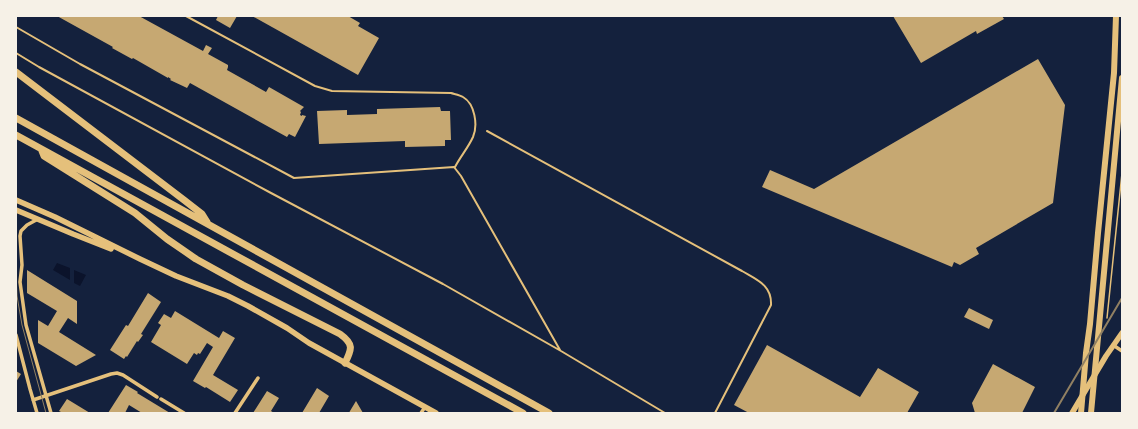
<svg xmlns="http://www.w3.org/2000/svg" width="1138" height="429" viewBox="0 0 1138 429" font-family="Cabin,sans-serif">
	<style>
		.water { fill: #0b132b }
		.building { fill: #c6a872 }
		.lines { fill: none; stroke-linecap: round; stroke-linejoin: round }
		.path { stroke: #e5c07b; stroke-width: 1.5 }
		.service { stroke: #e5c07b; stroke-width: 2 }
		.minor { stroke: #e5c07b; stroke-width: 3.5 }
		.secondary { stroke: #e5c07b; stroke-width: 5.5 }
		.trunk { stroke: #e5c07b; stroke-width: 6 }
		.motorway { stroke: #e5c07b; stroke-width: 7 }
		.tram { stroke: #918062; stroke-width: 1 }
		.rail { stroke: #918062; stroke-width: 2 }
	</style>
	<rect width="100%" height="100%" fill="#14213d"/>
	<path class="water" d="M 57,263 L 70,268 L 70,280 L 53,270 Z
		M 74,270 L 86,275 L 80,286 L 74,283 Z"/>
	<path class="building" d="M 57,16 L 139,16 L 203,51 L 206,45 L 212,48 L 208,54 L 228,65 L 228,67 L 227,70 L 266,92 L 269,87 L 304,107 L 300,111 L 301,112 L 300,115 L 302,116 L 302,115 L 306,116 L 295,137 L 289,134 L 287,137 L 190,83 L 187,88 L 185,87 L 170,80 L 171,79 L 168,77 L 168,78 L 133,58 L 132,59 L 112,48 L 113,47 Z
		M 218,16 L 237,16 L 230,28 L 216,20 Z
		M 252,16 L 348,16 L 360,23 L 358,26 L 379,38 L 358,75 Z
		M 893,16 L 1002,16 L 1004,19 L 977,34 L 976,31 L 921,63 Z
		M 1038,59 L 1065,105 L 1053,203 L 976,248 L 979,254 L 960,265 L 954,262 L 952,267 L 762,187 L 770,170 L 814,189 Z
		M 440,107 L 441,111 L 450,111 L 451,140 L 445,140 L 445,146 L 405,147 L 405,141 L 319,144 L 317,111 L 347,110 L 347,115 L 377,114 L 377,109 Z
		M 27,270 L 77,301 L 77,324 L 68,318 L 59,332 L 96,355 L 76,366 L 38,343 L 38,320 L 48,326 L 57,311 L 27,293 Z
		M 148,293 L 161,302 L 141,334 L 143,335 L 138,342 L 137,341 L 127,357 L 126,356 L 124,359 L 110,350 L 126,325 L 128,326 Z
		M 969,308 L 993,320 L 989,329 L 964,317 Z
		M 175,311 L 219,338 L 223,331 L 235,338 L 213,375 L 238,390 L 230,402 L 206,387 L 205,388 L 193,381 L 213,347 L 207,343 L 200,354 L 198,353 L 197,355 L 194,353 L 187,364 L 151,342 L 161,325 L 158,323 L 164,314 L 171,318 Z
		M 767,345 L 860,397 L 878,368 L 919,392 L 907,413 L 749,413 L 734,405 Z
		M 993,364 L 1035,387 L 1022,413 L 975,413 L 972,403 Z
		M 16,371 L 21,374 L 16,382 Z
		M 126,385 L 138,392 L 137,393 L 170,413 L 142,413 L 129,405 L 125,413 L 108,413 Z
		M 317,388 L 329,396 L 319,413 L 302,413 Z
		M 267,391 L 279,398 L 271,411 L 274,413 L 253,413 Z
		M 67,399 L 90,413 L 63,413 L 59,411 Z
		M 356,401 L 363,413 L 349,413 L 350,411 Z"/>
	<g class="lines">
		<path class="path" d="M 1107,318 L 1122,173"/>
		<path class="service" d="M 186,16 L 315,86 L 332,91 L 451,93 C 454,94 460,95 463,97 C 475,104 478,125 473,137 C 468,148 460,157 455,167
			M 16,27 L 80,64 L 294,178 L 454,167 L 461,176 L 560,350
			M 16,53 L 39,67 L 271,193 L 443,284 L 561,351 L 665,413
			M 487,131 L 742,271 C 757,280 772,285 771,305 L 715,413"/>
		<path class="minor" d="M 38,219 L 27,225 L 21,231 L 20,236 L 22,265 L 20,282 L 26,325 L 51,413
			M 16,335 L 30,389 L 37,413
			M 1113,345 L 1122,351
			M 161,399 L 184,413
			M 33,400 L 111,374 L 117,373 L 123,375 L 157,397
			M 235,413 L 258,378
			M 421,413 L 425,407"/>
		<path class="secondary" d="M 16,200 L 55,217 L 140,259 L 176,276 L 228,296 L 248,306 L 287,328 L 309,343 L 436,413
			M 16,210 L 73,234 L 111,249
			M 1072,413 L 1106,356 L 1122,333"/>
		<path class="trunk" d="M 1081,413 L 1086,353 L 1090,324 L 1098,233 L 1114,73 L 1116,16
			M 1091,413 L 1122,78"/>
		<path class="motorway" d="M 16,72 L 184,200 L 202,214 L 207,222
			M 16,118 C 194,216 371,315 549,413
			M 16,135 L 523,413
			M 42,151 L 44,156 L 135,213 L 167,239 L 196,259 L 243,285 L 340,334 C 354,344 352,349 345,363"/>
		<path class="tram" d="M 16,273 L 17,296 L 22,325 L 46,413"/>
		<path class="rail" d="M 1054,413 L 1122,298"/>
	</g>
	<rect width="1138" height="429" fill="none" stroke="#f6f1e7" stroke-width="34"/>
</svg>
